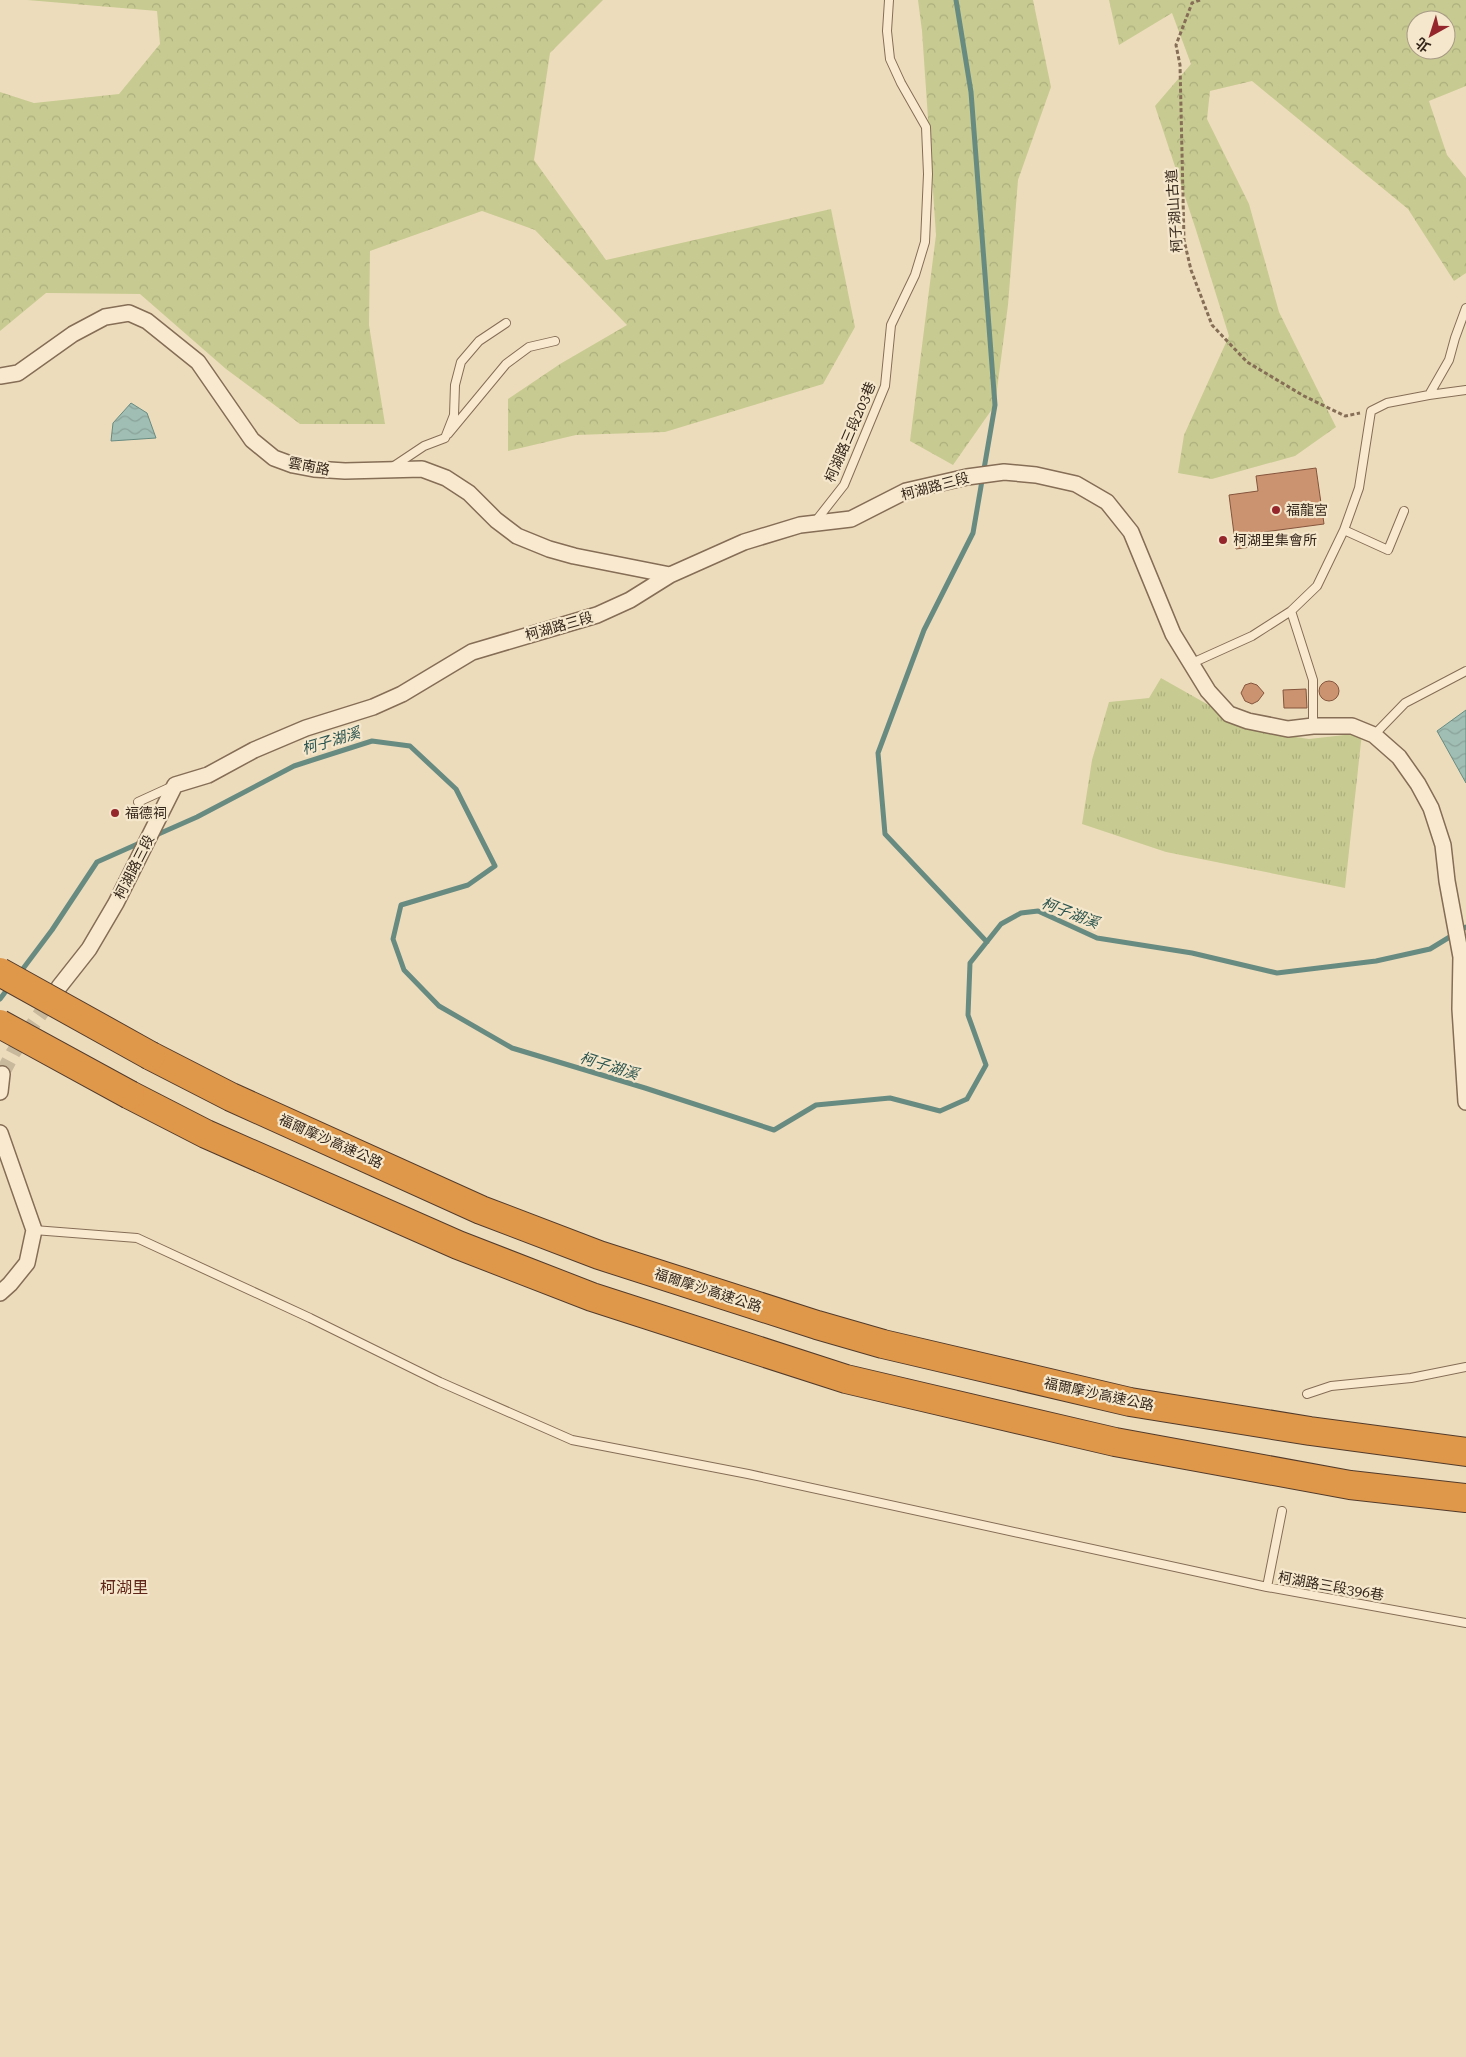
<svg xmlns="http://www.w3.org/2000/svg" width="1466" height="2057" viewBox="0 0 1466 2057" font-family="'Roboto Serif','Noto Sans TC',serif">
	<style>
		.grass { fill: url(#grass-tufts) }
		.forest { fill: url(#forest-crowns); fill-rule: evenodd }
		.water { fill: url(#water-waves); stroke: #688b81 }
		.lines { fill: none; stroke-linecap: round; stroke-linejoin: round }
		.stream { stroke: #688b81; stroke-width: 5 }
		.building { fill: #cc9371; stroke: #84553c }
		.street-tunnel { stroke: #c8b89c; stroke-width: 15; stroke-dasharray: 15 8; stroke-linecap: butt }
		.lane-casing { stroke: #856d56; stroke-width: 10 }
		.street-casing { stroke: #856d56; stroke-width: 18 }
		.highway-casing { stroke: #523b2b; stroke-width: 30 }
		.path { stroke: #856d56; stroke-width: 3; stroke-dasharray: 4 2.5; stroke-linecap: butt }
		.lane { stroke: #f9eacf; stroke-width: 8 }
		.street { stroke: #f9eacf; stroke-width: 15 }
		.highway { stroke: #df974a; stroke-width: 28 }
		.highway-bridge-casing { stroke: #523b2b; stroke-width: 30; stroke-linecap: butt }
		.highway-bridge { stroke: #df974a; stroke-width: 28 }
		.poi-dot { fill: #94262c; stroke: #f5e7cb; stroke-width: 2 }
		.labels { text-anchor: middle; stroke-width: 4.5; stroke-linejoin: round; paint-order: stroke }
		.street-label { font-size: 14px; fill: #34261b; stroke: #f5e7cb }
		.poi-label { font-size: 14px; fill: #34261b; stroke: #f5e7cb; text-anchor: start }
		.water-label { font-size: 15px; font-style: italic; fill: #2a544f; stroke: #f5e7cb }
		.quarter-label { font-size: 16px; fill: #60261a; stroke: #f5e7cb }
	</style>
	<defs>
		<pattern id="grass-tufts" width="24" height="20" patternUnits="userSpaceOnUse" patternTransform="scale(1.25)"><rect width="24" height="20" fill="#c7cb91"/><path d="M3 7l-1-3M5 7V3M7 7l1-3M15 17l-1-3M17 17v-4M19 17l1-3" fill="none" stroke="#acae7c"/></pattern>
		<pattern id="forest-crowns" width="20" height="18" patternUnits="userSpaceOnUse" patternTransform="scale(1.25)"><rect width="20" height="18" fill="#c7cb91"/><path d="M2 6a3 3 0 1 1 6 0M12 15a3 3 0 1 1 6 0" fill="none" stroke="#acae7c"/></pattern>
		<pattern id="water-waves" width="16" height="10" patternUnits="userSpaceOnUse" patternTransform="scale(1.25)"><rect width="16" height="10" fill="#a0beb4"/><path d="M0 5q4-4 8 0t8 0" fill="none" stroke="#8aa39a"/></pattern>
	</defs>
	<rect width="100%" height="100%" fill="#eddcbc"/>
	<path class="grass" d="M 1161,678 L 1221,712 L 1263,732 L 1309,739 L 1362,733 L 1345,888 L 1166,852 L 1082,824 L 1092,760 L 1109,702 L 1149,698 Z"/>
	<path class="forest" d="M 27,0 L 603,0 L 550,53 L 534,160 L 606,260 L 831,209 L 855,327 L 823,384 L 665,432 L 576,435 L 508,451 L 508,399 L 560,364 L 627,325 L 535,230 L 482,211 L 370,251 L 369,325 L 385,424 L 300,424 L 226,369 L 140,294 L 46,293 L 0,331 L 0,92 L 34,103 L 119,94 L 160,44 L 157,11 Z
		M 918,0 L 1033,0 L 1051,87 L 1018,180 L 1008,305 L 995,405 L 953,465 L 910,441 L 936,235 L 922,31 Z
		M 1109,0 L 1466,0 L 1466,86 L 1429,101 L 1447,155 L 1466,178 L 1466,273 L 1454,281 L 1408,209 L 1252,81 L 1210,91 L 1207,119 L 1249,204 L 1279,312 L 1336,427 L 1295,456 L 1212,479 L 1178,473 L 1184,435 L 1229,336 L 1196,230 L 1155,106 L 1191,64 L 1172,13 L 1119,45 ZM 1416,20 L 1446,20 L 1446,50 L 1416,50 Z"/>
	<path class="water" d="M 131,403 L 147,413 L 156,438 L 111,441 L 113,423 Z
		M 1466,710 L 1466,783 L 1437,731 Z"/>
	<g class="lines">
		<path class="stream" d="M 956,0 L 971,92 L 995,405 L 973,533 L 924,630 L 878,753 L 885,834 L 987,942
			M 154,836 L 197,817 L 294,766 L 372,741 L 410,746 L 456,789 L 495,866 L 468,885 L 401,905 L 393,939 L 404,970 L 439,1006 L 512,1048 L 645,1088 L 774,1130 L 816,1105 L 890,1098 L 940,1111 L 967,1099 L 986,1065 L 968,1015 L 970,963 L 1001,924 L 1021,913 L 1038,911 L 1097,938 L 1192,953 L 1277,973 L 1376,961 L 1430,949 L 1466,927
			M 19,974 L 52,930 L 97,862 L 142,842
			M 0,999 L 9,987"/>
	</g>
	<path class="building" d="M 1316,468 L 1324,524 L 1264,532 L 1266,545 L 1236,549 L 1229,495 L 1258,491 L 1256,476 Z
		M1319 691a10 10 0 1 1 20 0a10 10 0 1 1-20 0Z
		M 1251,683 L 1257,685 L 1264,693 L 1258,701 L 1252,704 L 1245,701 L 1241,693 L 1245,685 Z
		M 1306,689 L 1307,708 L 1284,708 L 1283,690 Z"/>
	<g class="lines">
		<path class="street-tunnel" d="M 2,1074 L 13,1053 L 53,996"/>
		<defs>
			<path id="lane" d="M 1429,395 L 1466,390
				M 448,434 L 506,364 L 529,347 L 555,341
				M 391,468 L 424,446 L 445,438 L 454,415 L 455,385 L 461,362 L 479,341 L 506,323
				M 815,522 L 844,485 L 885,386 L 891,325 L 915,275 L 925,242 L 928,174 L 926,127 L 901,83 L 890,59 L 887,31 L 889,0
				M 1344,530 L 1388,550 L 1404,511
				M 1291,611 L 1313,680 L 1313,726
				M 1190,664 L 1252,636 L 1291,611 L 1317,586 L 1344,530 L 1359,488 L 1371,411 L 1387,403 L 1429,395 L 1449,360 L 1455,338 L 1466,308
				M 1374,735 L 1405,703 L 1466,671
				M 138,802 L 173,786
				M 34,1230 L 137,1238 L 310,1318 L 440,1382 L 572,1440 L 748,1474 L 1267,1587 L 1466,1623
				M 1307,1394 L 1331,1386 L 1411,1378 L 1466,1367
				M 1267,1587 L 1282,1511"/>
			<path id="street" d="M 0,376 L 18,373 L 73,334 L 105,317 L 129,313 L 147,321 L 198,362 L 252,440 L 274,458 L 293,465 L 314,469 L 345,471 L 422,469 L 446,478 L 469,493 L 496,520 L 517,536 L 549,549 L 574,556 L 670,575
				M 59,987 L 89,949 L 116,903 L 175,785 L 208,775 L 254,750 L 306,728 L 373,707 L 402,694 L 472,652 L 597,615 L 630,600 L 670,575 L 744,542 L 800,525 L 851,519 L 906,491 L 967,477 L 1004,472 L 1036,475 L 1076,484 L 1107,502 L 1131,532 L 1173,634 L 1208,691 L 1229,714 L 1248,721 L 1288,729 L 1313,726 L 1352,726 L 1374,735 L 1399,757 L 1418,784 L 1431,808 L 1443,845 L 1447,881 L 1461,957 L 1460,1009 L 1466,1102
				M 0,1092 L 2,1074
				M 0,1133 L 34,1230 L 27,1263 L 10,1284 L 0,1293"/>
			<path id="highway" d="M 151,1056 L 231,1097 L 481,1210 L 599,1255 L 817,1325 L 883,1344 L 1130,1402 L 1310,1431 L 1466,1452
				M 130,1095 L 206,1134 L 458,1245 L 592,1297 L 846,1379 L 1115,1442 L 1350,1485 L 1466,1498"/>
		</defs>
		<use href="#lane" class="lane-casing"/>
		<use href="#street" class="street-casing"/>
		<use href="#highway" class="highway-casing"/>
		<path class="path" d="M 1200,0 L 1192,3 L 1176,45 L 1180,65 L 1184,240 L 1191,270 L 1212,325 L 1247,362 L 1304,396 L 1345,416 L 1360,413"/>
		<use href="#lane" class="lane"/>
		<use href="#street" class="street"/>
		<use href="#highway" class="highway"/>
		<defs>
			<path id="highway-bridge" d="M 0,972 L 151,1056
				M 0,1024 L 130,1095"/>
		</defs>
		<use href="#highway-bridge" class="highway-bridge-casing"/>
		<use href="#highway-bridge" class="highway-bridge"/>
	</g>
	<g class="poi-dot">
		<circle cx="1276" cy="510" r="5"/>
		<circle cx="1223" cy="540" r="5"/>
		<circle cx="115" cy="813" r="5"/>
	</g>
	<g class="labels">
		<g class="street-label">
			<text transform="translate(1174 211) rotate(-94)" y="5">柯子湖山古道</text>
			<text transform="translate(850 432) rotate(-67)" y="5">柯湖路三段203巷</text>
			<text transform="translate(309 466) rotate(11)" y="5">雲南路</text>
			<text transform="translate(935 486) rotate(-15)" y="5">柯湖路三段</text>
			<text transform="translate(559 626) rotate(-16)" y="5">柯湖路三段</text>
			<text transform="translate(134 867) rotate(-63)" y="5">柯湖路三段</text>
			<text transform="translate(331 1141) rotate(24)" y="5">福爾摩沙高速公路</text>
			<text transform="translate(708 1290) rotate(18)" y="5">福爾摩沙高速公路</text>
			<text transform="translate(1099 1394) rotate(12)" y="5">福爾摩沙高速公路</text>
			<text transform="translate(1331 1586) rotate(10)" y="5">柯湖路三段396巷</text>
		</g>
		<g class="poi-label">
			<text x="1286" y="515">福龍宮</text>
			<text x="1233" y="545">柯湖里集會所</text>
			<text x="125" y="818">福德祠</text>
		</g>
		<g class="water-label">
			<text transform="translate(331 741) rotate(-17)" y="5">柯子湖溪</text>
			<text transform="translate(1070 913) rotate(21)" y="5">柯子湖溪</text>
			<text transform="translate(609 1066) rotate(17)" y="5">柯子湖溪</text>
		</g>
		<g class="quarter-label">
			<text x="124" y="1593">柯湖里</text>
		</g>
	</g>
	<g transform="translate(1431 35) rotate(219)"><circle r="24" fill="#f5e7cb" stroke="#a89a85"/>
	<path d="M0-4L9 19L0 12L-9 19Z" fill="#94262c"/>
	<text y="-8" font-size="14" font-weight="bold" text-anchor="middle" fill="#34261b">北</text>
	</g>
</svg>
